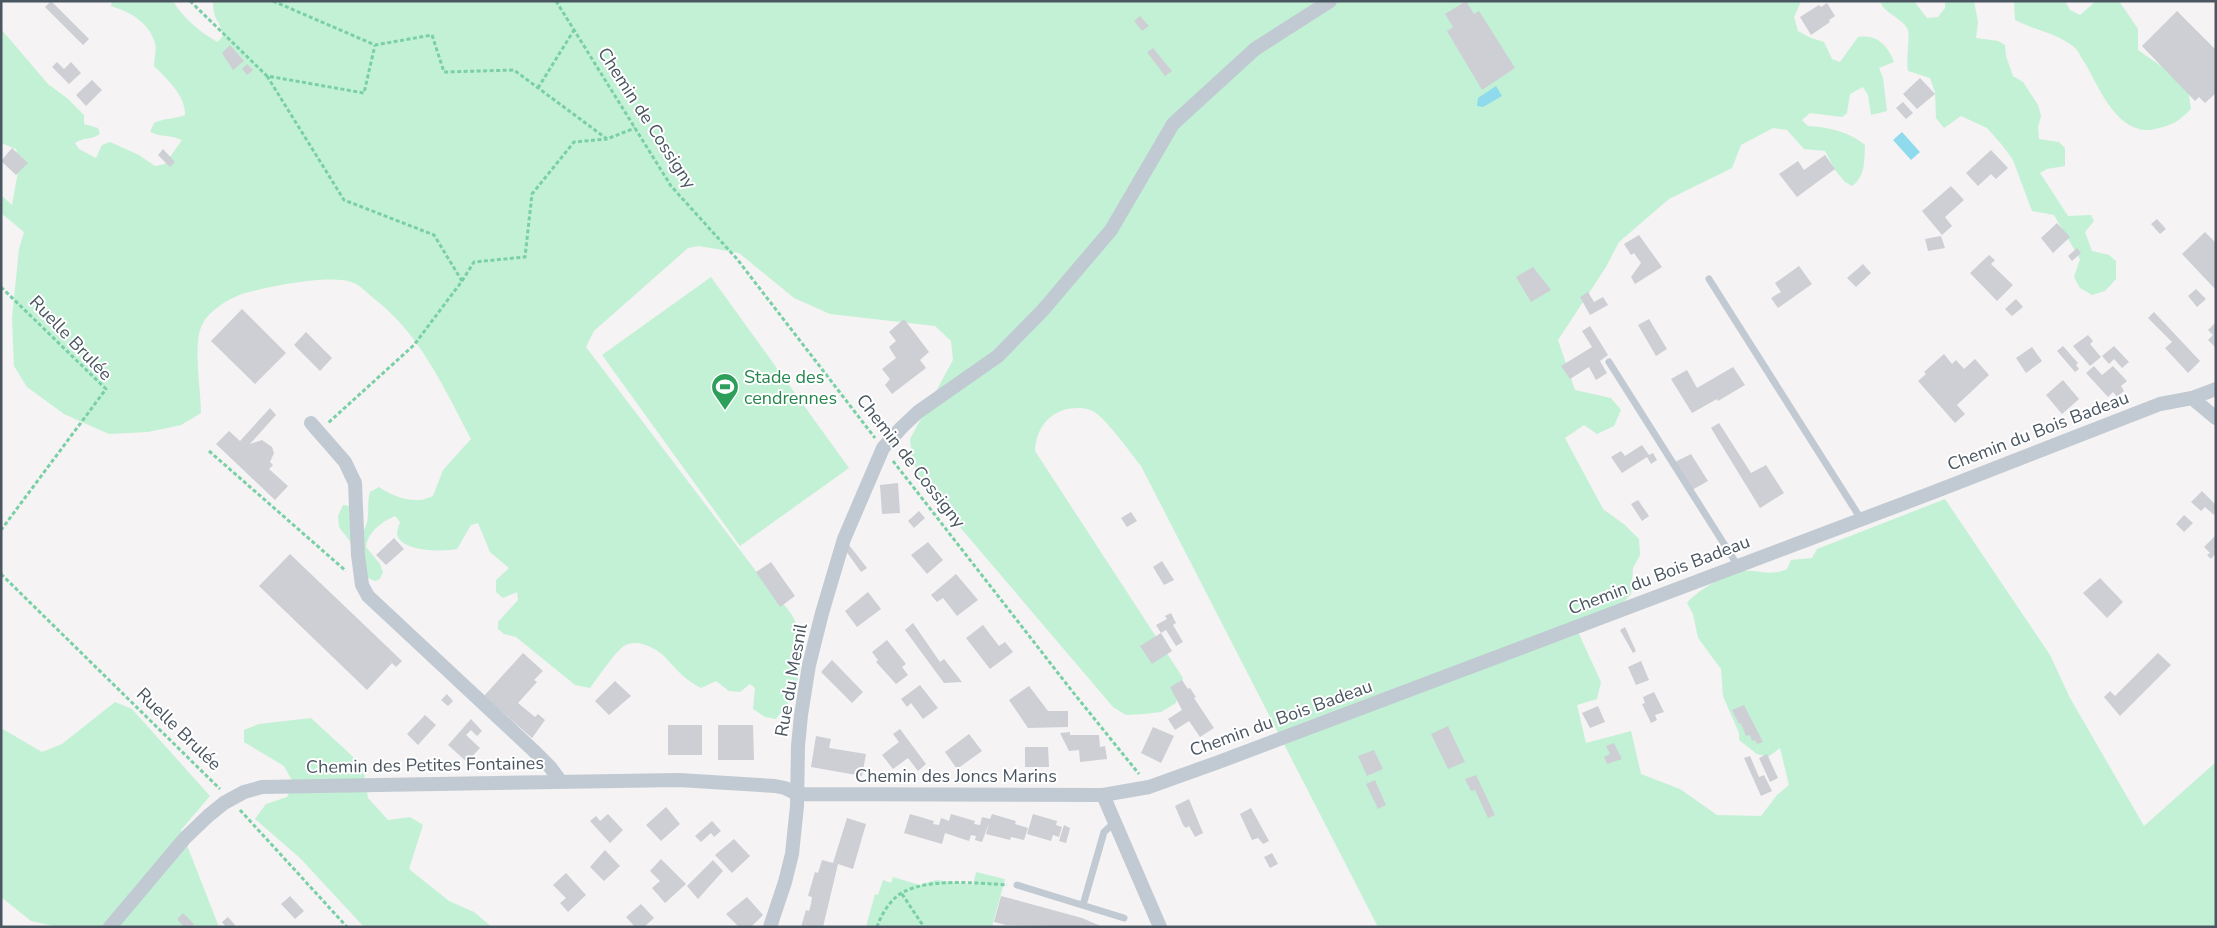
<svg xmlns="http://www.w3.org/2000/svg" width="2217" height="928" viewBox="0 0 2217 928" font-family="'Nunito Sans',sans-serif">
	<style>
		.green { fill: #c3f1d5 }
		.water { fill: #90daee }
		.building { fill: #cdcfd5 }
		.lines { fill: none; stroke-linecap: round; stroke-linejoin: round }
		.path { stroke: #7ad0a6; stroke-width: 3; stroke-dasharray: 4 2.5; stroke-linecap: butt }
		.service { stroke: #c1cad2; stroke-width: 7 }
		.minor { stroke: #c1cad2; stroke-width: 14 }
		.labels { text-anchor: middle; stroke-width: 4; stroke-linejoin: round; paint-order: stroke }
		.street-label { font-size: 18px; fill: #4a5661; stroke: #fff }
		.leisure-label { font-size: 18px; fill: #27864d; stroke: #fff; text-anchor: start }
	</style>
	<rect width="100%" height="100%" fill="#f5f3f3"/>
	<path class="green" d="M 112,1 L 173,1 C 182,17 202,34 218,42 L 223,35 C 219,19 213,20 213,1 L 1799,1 L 1800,4 L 1794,17 L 1798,31 L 1811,38 L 1824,42 L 1832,59 L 1840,62 L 1858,37 C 1876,34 1888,45 1894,62 L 1879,68 L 1883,78 L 1887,111 L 1871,115 L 1868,95 L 1863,87 L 1850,94 L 1847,113 L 1842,117 L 1810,113 L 1802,120 L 1808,126 C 1828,127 1850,132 1865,145 C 1864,159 1866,177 1852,186 L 1845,182 L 1835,170 L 1825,151 L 1804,149 L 1787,130 L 1773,128 L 1741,145 L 1732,168 L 1669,199 L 1619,242 L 1606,267 L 1558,340 L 1575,390 L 1611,398 L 1621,410 L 1614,426 L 1597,434 L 1584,425 L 1565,438 L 1603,509 L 1625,525 L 1639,539 L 1640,555 L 1633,568 L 1631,594 L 1615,612 L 1574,623 L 1601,682 L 1597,699 L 1577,705 L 1586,743 L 1631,731 L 1641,774 L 1680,789 L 1717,815 L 1761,816 L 1777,795 L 1789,785 L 1780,748 L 1768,757 L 1757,754 L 1739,740 L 1739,733 L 1723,696 L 1721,669 L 1698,638 L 1693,614 L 1687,603 C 1694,593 1728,572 1741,571 C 1759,569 1770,577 1787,569 L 1791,560 L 1812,558 L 1817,549 L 1945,499 L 2050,655 L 2070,698 L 2144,826 L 2216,762 L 2216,927 L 1378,927 L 1141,466 C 1129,451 1110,424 1096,413 C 1091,409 1084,408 1078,408 C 1052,408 1036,426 1035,451 L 1183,678 L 1176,703 L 1161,712 L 1144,714 L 1126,715 L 1113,707 L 919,479 L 912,459 L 910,439 L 953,360 L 951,341 L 935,326 L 830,314 L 794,298 L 739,253 L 699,246 L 688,248 L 594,331 L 586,347 L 768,587 C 775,596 787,606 793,617 C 804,637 802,672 793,693 C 790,702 782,711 776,719 L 765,717 L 753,709 L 755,688 L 750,684 L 740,692 L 729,691 L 716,681 L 701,688 C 686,681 677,670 666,658 C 657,648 636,638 624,646 C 615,652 597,679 590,688 L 575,685 L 516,637 L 504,634 L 498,629 L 498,622 L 518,600 L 517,592 L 503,598 L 496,592 L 496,580 L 509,568 L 490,552 L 478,523 L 471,525 L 457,549 C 444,552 400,552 397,534 C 397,530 399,526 400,522 L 395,516 C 381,522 368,532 366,547 L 380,564 L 383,572 L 380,579 L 375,581 L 368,578 L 349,540 L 339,527 L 338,516 L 343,505 L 349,506 L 358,530 L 364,530 C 371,518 366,506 370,492 L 379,487 C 396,498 415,505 433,496 L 443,470 L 471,439 C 444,388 420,333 372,297 C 367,293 361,286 354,283 C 332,273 266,287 242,294 C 230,298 209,311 203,323 C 192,341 201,391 201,413 L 181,425 L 148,432 L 109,434 L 64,414 L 27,387 L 14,366 L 12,318 L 19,249 L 24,232 L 1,213 L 1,195 L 12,205 L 20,160 L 16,149 L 1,143 L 1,29 L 48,84 L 67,98 L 84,115 L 84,124 L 98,128 L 100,134 C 92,140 83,137 75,143 L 79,149 L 96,158 L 102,145 L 110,142 L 139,155 L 155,166 L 165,164 L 182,140 C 171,135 161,137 150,132 L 154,123 C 164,118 175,119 185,115 C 186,96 167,79 154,66 C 154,59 157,49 155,43 C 149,22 130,12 111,6 Z
		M 1880,1 L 1914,1 L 1927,18 L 1938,17 L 1945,8 L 1945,1 L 1974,1 L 1978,22 L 1976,38 L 1998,41 L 2005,45 L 2006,56 L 2013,76 L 2023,82 L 2038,105 L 2041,116 L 2038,127 L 2039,139 L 2059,142 L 2065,148 L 2065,166 L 2047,169 L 2040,173 L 2068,216 L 2091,215 L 2094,221 L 2085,232 L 2092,251 L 2109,255 L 2116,261 L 2116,279 L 2105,291 L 2092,295 L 2080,288 L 2074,277 L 2080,259 L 2054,215 L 2032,211 L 2013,160 L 2002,145 L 1987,128 L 1961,116 L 1944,128 L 1936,118 L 1935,92 L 1930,78 L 1908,71 C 1906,59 1910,36 1908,30 C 1902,17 1884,14 1880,1 Z
		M 2014,1 L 2065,1 L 2070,10 L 2080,15 L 2096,1 L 2119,1 L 2138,29 L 2138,50 L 2187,84 L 2191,109 C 2178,122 2173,125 2155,129 C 2118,137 2100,89 2085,63 C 2081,58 2079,51 2074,47 C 2057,33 2034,30 2015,20 Z
		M 711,277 L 849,468 L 740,546 L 602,355 Z
		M 115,702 L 132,709 L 210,796 L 181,830 L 219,927 L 58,927 L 31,921 L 1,897 L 1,728 L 42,752 L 62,744 Z
		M 311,718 L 363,766 L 368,798 L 388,820 L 410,817 L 423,825 L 409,869 L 449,901 L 474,912 L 492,927 L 364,927 L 300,858 L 255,819 L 266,804 L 287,797 L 294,784 L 284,766 L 244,742 L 244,730 L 259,724 Z
		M 976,872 L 1005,879 L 992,927 L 866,927 L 875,894 L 878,895 L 883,880 L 891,883 L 893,877 L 920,885 L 936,880 L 973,885 Z"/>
	<path class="water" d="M 1496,86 L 1502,96 L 1483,107 L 1477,106 L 1478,98 Z
		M 1902,132 L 1920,152 L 1911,160 L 1893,140 Z"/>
	<path class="building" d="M 51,1 L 89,39 L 83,45 L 45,7 Z
		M 1466,1 L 1474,14 L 1479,11 L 1515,68 L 1482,90 L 1447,31 L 1453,27 L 1445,14 Z
		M 1827,3 L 1835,16 L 1829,20 L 1830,22 L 1811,35 L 1800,17 L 1819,5 L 1821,7 Z
		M 2177,11 L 2216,50 L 2216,93 L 2205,103 L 2199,97 L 2195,101 L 2142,46 Z
		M 1140,16 L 1149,26 L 1142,31 L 1134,21 Z
		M 230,45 L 244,61 L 233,70 L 222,53 Z
		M 1153,48 L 1172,71 L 1165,76 L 1147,52 Z
		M 57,62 L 64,69 L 71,62 L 81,73 L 69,84 L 52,67 Z
		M 247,64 L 253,70 L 247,75 L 242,69 Z
		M 1920,78 L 1935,94 L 1917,109 L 1903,94 Z
		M 92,80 L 102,90 L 86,106 L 76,95 Z
		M 1903,102 L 1913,113 L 1906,119 L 1896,108 Z
		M 12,148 L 28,163 L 16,175 L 1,161 Z
		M 163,149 L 175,162 L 170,167 L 158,155 Z
		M 1991,150 L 2008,168 L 1996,179 L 1991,174 L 1978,186 L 1966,173 Z
		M 1825,155 L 1835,169 L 1797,197 L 1779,174 L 1798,161 L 1804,170 Z
		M 1951,186 L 1964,200 L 1945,217 L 1952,226 L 1942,235 L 1922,211 Z
		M 2157,219 L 2166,229 L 2160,234 L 2151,224 Z
		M 2057,223 L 2070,237 L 2053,253 L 2041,238 Z
		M 2205,232 L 2216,243 L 2216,290 L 2182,254 Z
		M 1639,235 L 1662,267 L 1635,284 L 1631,277 L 1641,263 L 1634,253 L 1631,255 L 1624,244 Z
		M 1941,236 L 1945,248 L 1928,251 L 1925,239 Z
		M 2077,248 L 2081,253 L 2072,261 L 2068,256 Z
		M 1989,255 L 1995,260 L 1991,264 L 2013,285 L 1997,301 L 1970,273 Z
		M 1863,264 L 1871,273 L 1856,287 L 1847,278 Z
		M 1799,266 L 1812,284 L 1778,308 L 1771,298 L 1781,292 L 1775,283 Z
		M 1533,267 L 1551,290 L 1531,302 L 1516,277 Z
		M 2196,289 L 2206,299 L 2197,307 L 2188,296 Z
		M 1588,292 L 1594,302 L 1603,297 L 1608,305 L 1590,315 L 1580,297 Z
		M 2016,299 L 2023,307 L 2012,316 L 2005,309 Z
		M 242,309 L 286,353 L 255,384 L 211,341 Z
		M 2154,312 L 2200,361 L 2188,373 L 2165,348 L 2172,342 L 2148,318 Z
		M 904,319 L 929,352 L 920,360 L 926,368 L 892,394 L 885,385 L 890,379 L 882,369 L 896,358 L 889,347 L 896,341 L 889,332 Z
		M 1649,319 L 1667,349 L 1656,356 L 1638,325 Z
		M 2216,322 L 2216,348 L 2208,340 L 2213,335 L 2208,330 Z
		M 1590,326 L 1608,355 L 1600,361 L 1607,373 L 1596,380 L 1589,367 L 1570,379 L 1561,366 L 1592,347 L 1582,331 Z
		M 306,332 L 332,358 L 320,371 L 294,345 Z
		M 2088,335 L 2093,341 L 2090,344 L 2101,357 L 2090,366 L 2073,346 Z
		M 2063,346 L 2078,363 L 2076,365 L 2079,369 L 2075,372 L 2057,351 Z
		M 2114,346 L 2129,362 L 2122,368 L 2114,359 L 2109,364 L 2102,356 Z
		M 2032,347 L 2042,361 L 2026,373 L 2016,358 Z
		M 1944,354 L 1952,364 L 1956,360 L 1964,369 L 1975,359 L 1989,375 L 1957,405 L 1965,414 L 1955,423 L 1918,381 L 1926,374 L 1924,372 Z
		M 2094,366 L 2102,375 L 2113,366 L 2127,381 L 2121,386 L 2124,391 L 2117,397 L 2113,392 L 2108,397 L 2086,373 Z
		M 1733,367 L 1745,385 L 1718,401 L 1717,399 L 1692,413 L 1671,379 L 1687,370 L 1697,388 Z
		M 2063,380 L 2079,399 L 2062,414 L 2046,395 Z
		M 270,408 L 276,415 L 250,444 L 262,440 L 272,447 L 274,453 L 270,462 L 273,465 L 269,469 L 288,486 L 275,500 L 216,444 L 229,431 L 240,441 Z
		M 1719,423 L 1751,473 L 1766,465 L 1784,493 L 1760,508 L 1711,428 Z
		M 1642,445 L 1649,455 L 1653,453 L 1657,460 L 1651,464 L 1647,457 L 1622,473 L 1611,457 L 1621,451 L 1625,456 Z
		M 1691,454 L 1708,481 L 1692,490 L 1675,462 Z
		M 898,483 L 900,513 L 882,514 L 880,485 Z
		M 2202,491 L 2216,505 L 2214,515 L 2205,507 L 2201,511 L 2191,502 Z
		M 1638,500 L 1649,516 L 1642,521 L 1631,504 Z
		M 919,511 L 925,518 L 914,528 L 908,521 Z
		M 1131,512 L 1137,521 L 1127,527 L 1121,518 Z
		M 2184,515 L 2193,523 L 2184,532 L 2176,524 Z
		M 2216,535 L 2216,553 L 2211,559 L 2207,555 L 2210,553 L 2204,547 Z
		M 394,538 L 404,549 L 386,565 L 376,555 Z
		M 928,542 L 943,560 L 927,574 L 911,555 Z
		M 849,545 L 867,568 L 861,572 L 846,551 Z
		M 290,554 L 402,661 L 396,667 L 392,663 L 367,690 L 259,586 Z
		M 1162,561 L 1174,580 L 1164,585 L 1153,567 Z
		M 771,562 L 795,596 L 780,607 L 756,572 Z
		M 956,574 L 978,600 L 957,616 L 943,598 L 937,602 L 931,595 Z
		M 2100,578 L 2123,602 L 2107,618 L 2083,593 Z
		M 868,592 L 881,609 L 857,627 L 845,611 Z
		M 1171,613 L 1176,623 L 1173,625 L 1183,642 L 1176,646 L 1166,630 L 1161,633 L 1156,625 L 1167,619 L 1165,616 Z
		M 913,623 L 940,662 L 944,659 L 962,682 L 944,683 L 905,630 Z
		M 983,625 L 999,646 L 1005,642 L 1013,652 L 990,669 L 966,638 Z
		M 1625,627 L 1636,651 L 1633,653 L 1620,630 Z
		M 1161,633 L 1172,651 L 1152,664 L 1140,646 Z
		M 887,640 L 906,664 L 902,667 L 908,675 L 896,684 L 876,662 L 878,660 L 872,652 Z
		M 523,653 L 543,671 L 534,680 L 537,682 L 518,703 L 535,717 L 538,714 L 545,720 L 532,738 L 484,696 Z
		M 2158,653 L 2171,665 L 2120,716 L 2104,697 L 2110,691 L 2115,696 Z
		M 832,660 L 863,692 L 852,703 L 821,672 Z
		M 1641,661 L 1649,680 L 1636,685 L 1628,667 Z
		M 1182,680 L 1188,689 L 1190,688 L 1196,697 L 1194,698 L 1214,728 L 1200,737 L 1189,721 L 1175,730 L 1168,719 L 1182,710 L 1170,687 Z
		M 615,681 L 631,696 L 609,715 L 595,701 Z
		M 920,685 L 938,708 L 923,719 L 911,703 L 907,707 L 901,699 Z
		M 1029,686 L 1048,711 L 1068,711 L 1068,727 L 1028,728 L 1009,700 Z
		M 1654,692 L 1664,712 L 1655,715 L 1657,720 L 1651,723 L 1642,704 L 1645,703 L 1643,697 Z
		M 447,694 L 453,701 L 448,706 L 441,700 Z
		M 1744,705 L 1763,742 L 1757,744 L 1755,740 L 1752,741 L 1750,735 L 1746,736 L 1741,723 L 1739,724 L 1732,710 Z
		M 1598,706 L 1605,722 L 1590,728 L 1582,713 Z
		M 425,715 L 436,725 L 418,745 L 407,734 Z
		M 471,719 L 482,731 L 477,736 L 471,730 L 466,735 L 480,748 L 467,762 L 448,745 Z
		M 668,725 L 702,725 L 702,755 L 668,755 Z
		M 718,725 L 753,725 L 754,760 L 718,760 Z
		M 1448,726 L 1465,762 L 1448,769 L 1431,734 Z
		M 1153,727 L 1174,736 L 1161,763 L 1141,753 Z
		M 900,729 L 926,764 L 918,771 L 908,758 L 893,769 L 882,755 L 899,742 L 893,734 Z
		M 1070,732 L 1070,735 L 1099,735 L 1100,747 L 1105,746 L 1107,759 L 1080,762 L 1079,750 L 1069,751 L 1060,733 Z
		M 969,734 L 982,751 L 957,769 L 945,752 Z
		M 816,736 L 831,739 L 829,748 L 866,754 L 862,776 L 811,767 Z
		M 1614,743 L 1622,759 L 1607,764 L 1604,757 L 1610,754 L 1606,746 Z
		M 1025,747 L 1048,747 L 1049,767 L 1025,767 Z
		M 1374,750 L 1383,769 L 1367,776 L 1358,756 Z
		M 1767,754 L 1778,778 L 1770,782 L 1759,758 Z
		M 1750,756 L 1759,777 L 1764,775 L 1772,791 L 1761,796 L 1744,758 Z
		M 435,761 L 440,766 L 435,772 L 429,766 Z
		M 1476,775 L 1495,815 L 1488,818 L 1475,790 L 1471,791 L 1465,779 Z
		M 1375,780 L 1386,805 L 1378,809 L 1366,784 Z
		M 1189,799 L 1203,833 L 1195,837 L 1189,826 L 1186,828 L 1183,825 L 1175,806 Z
		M 666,807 L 680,824 L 661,841 L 646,825 Z
		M 1251,808 L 1269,841 L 1263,844 L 1258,838 L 1252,840 L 1240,814 Z
		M 608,814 L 623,830 L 610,843 L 590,821 L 596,816 L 600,821 Z
		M 910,814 L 934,821 L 933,824 L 939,825 L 941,818 L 949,821 L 951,814 L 975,821 L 974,824 L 980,825 L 982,817 L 990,819 L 992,814 L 1016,821 L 1015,824 L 1028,828 L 1024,840 L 1011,837 L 1010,840 L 986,834 L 989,823 L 982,842 L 975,840 L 976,836 L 971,835 L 969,841 L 945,833 L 942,844 L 904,833 Z
		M 1033,814 L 1057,821 L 1056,825 L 1062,827 L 1059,837 L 1053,835 L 1051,841 L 1027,834 Z
		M 847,818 L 866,824 L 853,869 L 838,864 L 823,927 L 801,927 L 806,910 L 809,911 L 811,904 L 812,897 L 808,896 L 815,872 L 818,873 L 822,860 L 833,863 Z
		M 712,821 L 721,831 L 714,837 L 711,833 L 701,842 L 695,836 Z
		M 1064,825 L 1070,828 L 1066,843 L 1059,841 Z
		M 734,839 L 750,856 L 732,873 L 715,855 Z
		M 605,850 L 620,866 L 604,881 L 590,867 Z
		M 1272,853 L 1278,864 L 1270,868 L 1264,857 Z
		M 661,859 L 686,884 L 665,903 L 652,888 L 660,881 L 650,871 Z
		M 713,860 L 723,871 L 698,899 L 687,886 Z
		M 566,873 L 586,895 L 568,912 L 560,903 L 566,898 L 553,885 Z
		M 290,896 L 304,911 L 295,919 L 281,904 Z
		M 1001,896 L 1082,918 L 1103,927 L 1006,925 L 994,922 Z
		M 747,897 L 763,915 L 751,927 L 739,927 L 726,914 Z
		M 641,904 L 654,918 L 644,927 L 635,927 L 626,917 Z
		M 183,913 L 194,924 L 190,927 L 184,927 L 177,919 Z
		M 228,917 L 235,925 L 233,927 L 226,927 L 222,922 Z"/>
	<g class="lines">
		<path class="path" d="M 190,1 L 267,76 L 364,93 L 375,45
			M 273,1 L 375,45 L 432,35 L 444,72 L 514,70 L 607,139 L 635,128
			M 556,1 L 671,186 L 737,259 L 875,438
			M 267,76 L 344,200 L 434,235 L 462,281 L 414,345 L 328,423
			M 538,88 L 574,30
			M 462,281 L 474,262 L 525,257 L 532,194 L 574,142 L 607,139
			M 1,287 L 106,389 L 1,530
			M 209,451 L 346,571
			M 893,461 L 1072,691 L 1139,774
			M 1,574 L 220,789
			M 240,810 L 347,927
			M 902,894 L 924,927
			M 877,927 C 880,918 886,907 893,900 C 914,876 977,883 1007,885"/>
		<path class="service" d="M 1709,279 L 1861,519
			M 1609,362 L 1738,566
			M 1017,885 L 1124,918
			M 1083,905 L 1104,832 L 1115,822"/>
		<path class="minor" d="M 2192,398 L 2216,418
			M 311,423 L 345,462 L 355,483 L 358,555 L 362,585 L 368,596 L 533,750 L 550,767 L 561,782
			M 1103,795 L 1160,927
			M 110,927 L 185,838 L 208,816 L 224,803 L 244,792 L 262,787 L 679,780 L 775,786 L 785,788 L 797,794 L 1103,795 L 1149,787 L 1216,763 L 1934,492 L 2160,404 L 2192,398 L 2216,389
			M 770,927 L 785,882 L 792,854 L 797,806 L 798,746 L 801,715 L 809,665 L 822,613 L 844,539 L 883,448 L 902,427 L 918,412 L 998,356 L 1043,310 L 1111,230 L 1173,124 L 1255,49 L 1330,1"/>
	</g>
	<defs>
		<symbol id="stadium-pin" viewBox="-11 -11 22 30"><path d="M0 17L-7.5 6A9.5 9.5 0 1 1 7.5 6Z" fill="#2e9e5b" stroke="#fff"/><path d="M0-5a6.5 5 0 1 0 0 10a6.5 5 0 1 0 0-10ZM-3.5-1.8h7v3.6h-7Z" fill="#fff"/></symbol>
	</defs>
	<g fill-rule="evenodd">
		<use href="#stadium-pin" x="709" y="371" width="32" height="43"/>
	</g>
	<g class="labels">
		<g class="street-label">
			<text transform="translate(647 118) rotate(57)" y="6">Chemin de Cossigny</text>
			<text transform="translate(71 338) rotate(46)" y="6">Ruelle Brulée</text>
			<text transform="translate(2038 431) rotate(-21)" y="6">Chemin du Bois Badeau</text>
			<text transform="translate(911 461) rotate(52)" y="6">Chemin de Cossigny</text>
			<text transform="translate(1659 575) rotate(-21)" y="6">Chemin du Bois Badeau</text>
			<text transform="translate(791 680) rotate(-80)" y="6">Rue du Mesnil</text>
			<text transform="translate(1281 718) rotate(-20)" y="6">Chemin du Bois Badeau</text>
			<text transform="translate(179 729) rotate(44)" y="6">Ruelle Brulée</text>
			<text transform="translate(425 765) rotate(-1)" y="6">Chemin des Petites Fontaines</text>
			<text x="956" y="782">Chemin des Joncs Marins</text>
		</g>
		<g class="leisure-label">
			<text x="744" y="383">Stade des<tspan x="744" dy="21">cendrennes</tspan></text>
		</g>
	</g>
	<rect width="2217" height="928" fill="none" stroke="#4a5661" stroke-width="5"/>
</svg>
